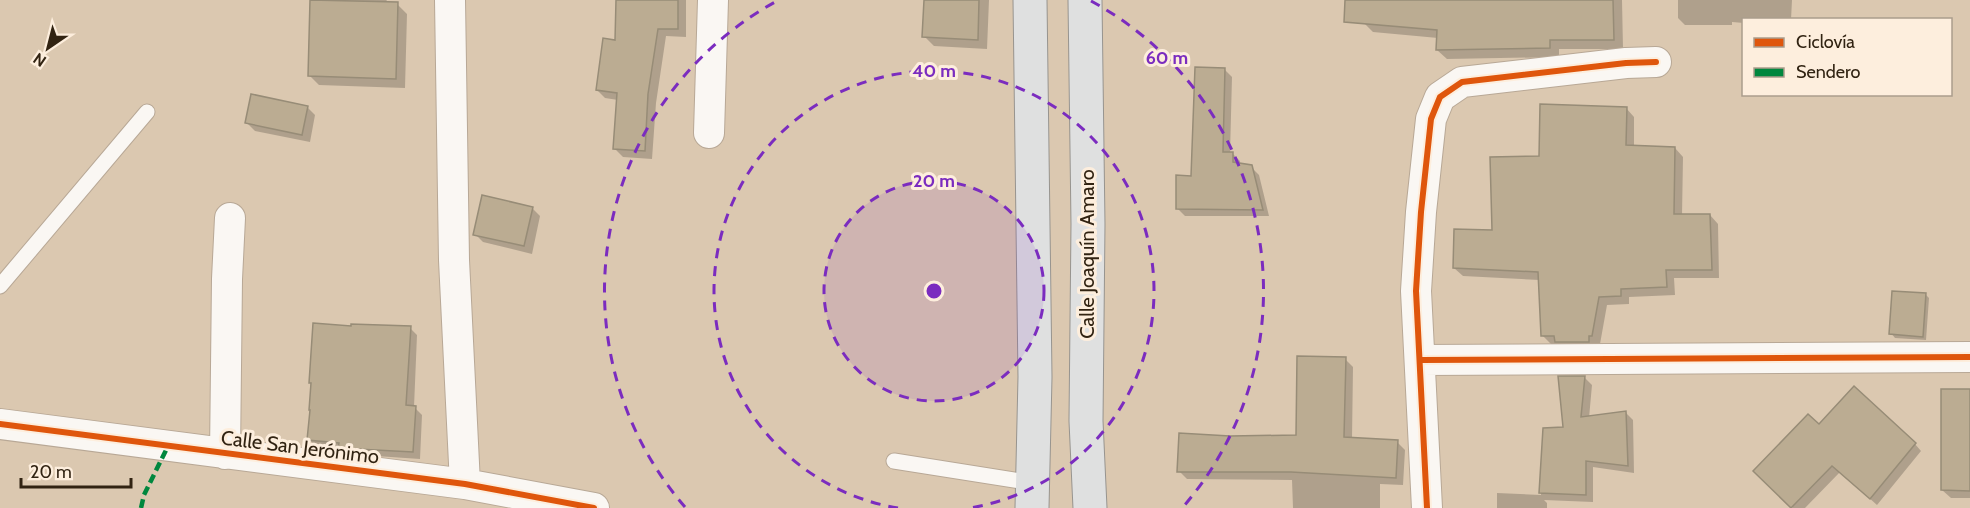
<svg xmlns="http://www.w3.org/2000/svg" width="1970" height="508" viewBox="0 0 1970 508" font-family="Cabin,sans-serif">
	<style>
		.shadow { fill: #0003 }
		.building { fill: #bbac92; stroke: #978c77; stroke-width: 1.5 }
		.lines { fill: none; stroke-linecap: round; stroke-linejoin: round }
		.lane-casing { stroke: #b8a896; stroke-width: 17 }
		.street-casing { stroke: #b8a896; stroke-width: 32 }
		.primary-casing { stroke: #97948f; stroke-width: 35 }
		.lane { stroke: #faf7f3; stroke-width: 15 }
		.street { stroke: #faf7f3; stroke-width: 30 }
		.primary { stroke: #dfe0e0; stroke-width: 33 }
		.quiet { stroke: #00873e; stroke-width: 4.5; stroke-dasharray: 9 4.5; stroke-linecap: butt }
		.cycleway-casing { stroke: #fdeedd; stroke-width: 10 }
		.cycleway { stroke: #df560c; stroke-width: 6 }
		.ring { fill: none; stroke: #7b2cbf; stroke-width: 3; stroke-dasharray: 10 8 }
		.labels { text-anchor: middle; stroke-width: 6; stroke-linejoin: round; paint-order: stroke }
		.street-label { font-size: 20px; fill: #312312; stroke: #fdeedd }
		.centre { fill: #7b2cbf; stroke: #fdeedd; stroke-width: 3 }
		.ring-label { font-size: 18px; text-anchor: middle; font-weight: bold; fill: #7b2cbf; stroke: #fdeedd; stroke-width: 6; stroke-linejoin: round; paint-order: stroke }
	</style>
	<rect width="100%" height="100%" fill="#dbc8b0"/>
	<path class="shadow" d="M 327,0 L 387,0 L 385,3 L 397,4 L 407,14 L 405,88 L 319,85 L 309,75 Z
		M 617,0 L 686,0 L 686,37 L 666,36 L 656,103 L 652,159 L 623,157 L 615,149 L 618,100 L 605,98 L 597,90 L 617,42 Z
		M 925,0 L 989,0 L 987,49 L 934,46 L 924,36 Z
		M 1362,0 L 1622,0 L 1623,49 L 1559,49 L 1559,57 L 1447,59 L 1437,50 L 1438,38 L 1373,32 L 1363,22 Z
		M 1678,0 L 1792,0 L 1791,20 L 1744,20 L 1744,23 L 1732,22 L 1732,25 L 1685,25 L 1678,18 Z
		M 1224,69 L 1232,77 L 1230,154 L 1233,154 L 1240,161 L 1240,165 L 1251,167 L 1259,175 L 1269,216 L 1185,216 L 1177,208 L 1192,177 Z
		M 307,107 L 315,115 L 310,142 L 255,131 L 247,123 Z
		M 1626,108 L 1634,117 L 1634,147 L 1675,148 L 1683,157 L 1682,216 L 1710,215 L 1718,224 L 1719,278 L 1674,278 L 1675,295 L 1629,297 L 1629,304 L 1607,305 L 1600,344 L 1597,344 L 1597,350 L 1565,350 L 1558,344 L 1551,344 L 1542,335 L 1540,280 L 1463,276 L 1454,268 L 1493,232 L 1541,158 Z
		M 532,208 L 540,216 L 532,254 L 483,242 L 475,234 Z
		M 1925,294 L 1929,298 L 1926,340 L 1895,338 L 1891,333 Z
		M 352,327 L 410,328 L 417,335 L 414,407 L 422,415 L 420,459 L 347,454 L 343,450 L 316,447 L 309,439 L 312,384 L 311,383 Z
		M 1345,359 L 1353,367 L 1352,439 L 1397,442 L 1405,450 L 1403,485 L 1380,484 L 1380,508 L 1293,508 L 1292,480 L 1187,479 L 1179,471 L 1230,437 L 1297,436 Z
		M 1585,378 L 1592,385 L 1589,418 L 1625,412 L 1633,420 L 1634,473 L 1593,467 L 1593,502 L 1544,500 L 1547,503 L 1547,508 L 1497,508 L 1497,493 L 1541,495 L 1544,429 L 1564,429 Z
		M 1970,391 L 1970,498 L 1951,498 L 1942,490 Z
		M 1819,426 L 1915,444 L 1921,451 L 1877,505 L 1840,472 L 1805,508 L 1793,508 L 1755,471 Z"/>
	<path class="building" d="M 310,0 L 398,2 L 396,79 L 308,76 Z
		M 616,0 L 678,0 L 678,29 L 658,29 L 648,94 L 645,151 L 613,149 L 617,93 L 596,90 L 603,38 L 615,40 Z
		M 924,0 L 979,0 L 978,40 L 922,37 Z
		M 1345,0 L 1613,0 L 1614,40 L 1550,40 L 1550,48 L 1436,50 L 1437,30 L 1344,22 Z
		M 1195,67 L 1225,68 L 1223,152 L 1233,152 L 1233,162 L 1252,165 L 1263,210 L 1176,209 L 1176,175 L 1191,176 Z
		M 251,94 L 308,106 L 302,135 L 245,123 Z
		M 1540,104 L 1627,107 L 1626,145 L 1675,147 L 1674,214 L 1710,214 L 1712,270 L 1666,270 L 1667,287 L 1621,289 L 1621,296 L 1599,297 L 1592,336 L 1589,336 L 1589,342 L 1555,342 L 1554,336 L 1541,336 L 1538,272 L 1453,268 L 1454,229 L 1492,230 L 1490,157 L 1539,156 Z
		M 482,195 L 533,207 L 524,246 L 473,235 Z
		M 1892,291 L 1926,293 L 1923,337 L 1889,334 Z
		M 313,323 L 351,326 L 351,324 L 411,326 L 406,405 L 416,406 L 413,452 L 338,448 L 339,443 L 307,440 L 310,410 L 309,410 L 311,383 L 309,383 Z
		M 1297,356 L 1346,357 L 1344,437 L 1398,440 L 1396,478 L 1291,472 L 1177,472 L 1179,433 L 1230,436 L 1296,435 Z
		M 1558,376 L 1585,376 L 1581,417 L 1626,411 L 1628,466 L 1586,461 L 1586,495 L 1539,493 L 1543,428 L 1563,427 Z
		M 1854,386 L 1916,443 L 1870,499 L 1832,466 L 1791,508 L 1753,471 L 1808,414 L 1819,424 Z
		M 1941,389 L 1970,389 L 1970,491 L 1941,490 Z"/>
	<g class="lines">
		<defs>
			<path id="lane" d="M 0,286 L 147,112
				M 894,461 L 1033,483"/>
			<path id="street" d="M 450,0 L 454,260 L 465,484
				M 709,133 L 713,0
				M 1421,360 L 1970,357
				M 0,424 L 465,484 L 594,508
				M 225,454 L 227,279 L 230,218
				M 1427,508 L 1416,291 L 1421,212 L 1431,119 L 1440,97 L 1462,82 L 1626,63 L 1656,62"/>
			<path id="primary" d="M 1030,0 L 1035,377 L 1032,508
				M 1085,0 L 1088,224 L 1086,421 L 1090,508"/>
		</defs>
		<use href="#lane" class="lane-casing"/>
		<use href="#street" class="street-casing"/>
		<use href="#primary" class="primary-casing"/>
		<use href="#lane" class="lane"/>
		<use href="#street" class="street"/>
		<use href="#primary" class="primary"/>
		<path class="quiet" d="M 141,508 L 144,495 L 168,446"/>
		<defs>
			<path id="cycleway" d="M 1421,360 L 1970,357
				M 0,424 L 465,484 L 594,508
				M 1427,508 L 1416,291 L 1421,212 L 1431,119 L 1440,97 L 1462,82 L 1626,63 L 1656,62"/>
		</defs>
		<use href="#cycleway" class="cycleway-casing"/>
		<use href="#cycleway" class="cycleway"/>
	</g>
	<circle cx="934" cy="291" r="110" fill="#7b2cbf" fill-opacity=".12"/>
	<g class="ring">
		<circle cx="934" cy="291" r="110"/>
		<path d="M898 508A220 220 0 1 1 970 508"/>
		<path d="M685 507A330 330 0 0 1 777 1M1091 1A330 330 0 0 1 1183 507"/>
	</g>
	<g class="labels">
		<g class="street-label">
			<text transform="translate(1087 254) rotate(-90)" y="7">Calle Joaquín Amaro</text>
			<text transform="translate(300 447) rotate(7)" y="7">Calle San Jerónimo</text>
		</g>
	</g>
	<circle cx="934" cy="291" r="9" class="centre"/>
	<g class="ring-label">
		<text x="1167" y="64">60 m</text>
		<text x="934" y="77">40 m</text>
		<text x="934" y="187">20 m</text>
	</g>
	<rect x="1742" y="18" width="210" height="78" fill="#fdeedd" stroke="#ab9d8c" stroke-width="1.5"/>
	<rect x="1754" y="38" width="30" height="9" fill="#df560c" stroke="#ab9d8c" stroke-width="1.5"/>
	<text x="1796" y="48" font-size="18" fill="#312312">Ciclovía</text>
	<rect x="1754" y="68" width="30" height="9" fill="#00873e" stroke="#ab9d8c" stroke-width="1.5"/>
	<text x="1796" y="78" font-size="18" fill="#312312">Sendero</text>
	<g transform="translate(48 48) rotate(215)" stroke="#fdeedd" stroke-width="4.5" paint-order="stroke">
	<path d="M0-4.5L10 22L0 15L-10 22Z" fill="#312312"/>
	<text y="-9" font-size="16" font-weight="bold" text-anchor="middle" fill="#312312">N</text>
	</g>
	<path d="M21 478v9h110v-9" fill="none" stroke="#312312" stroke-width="3"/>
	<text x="30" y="478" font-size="18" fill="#312312" stroke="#fdeedd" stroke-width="4.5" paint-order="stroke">20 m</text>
</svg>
